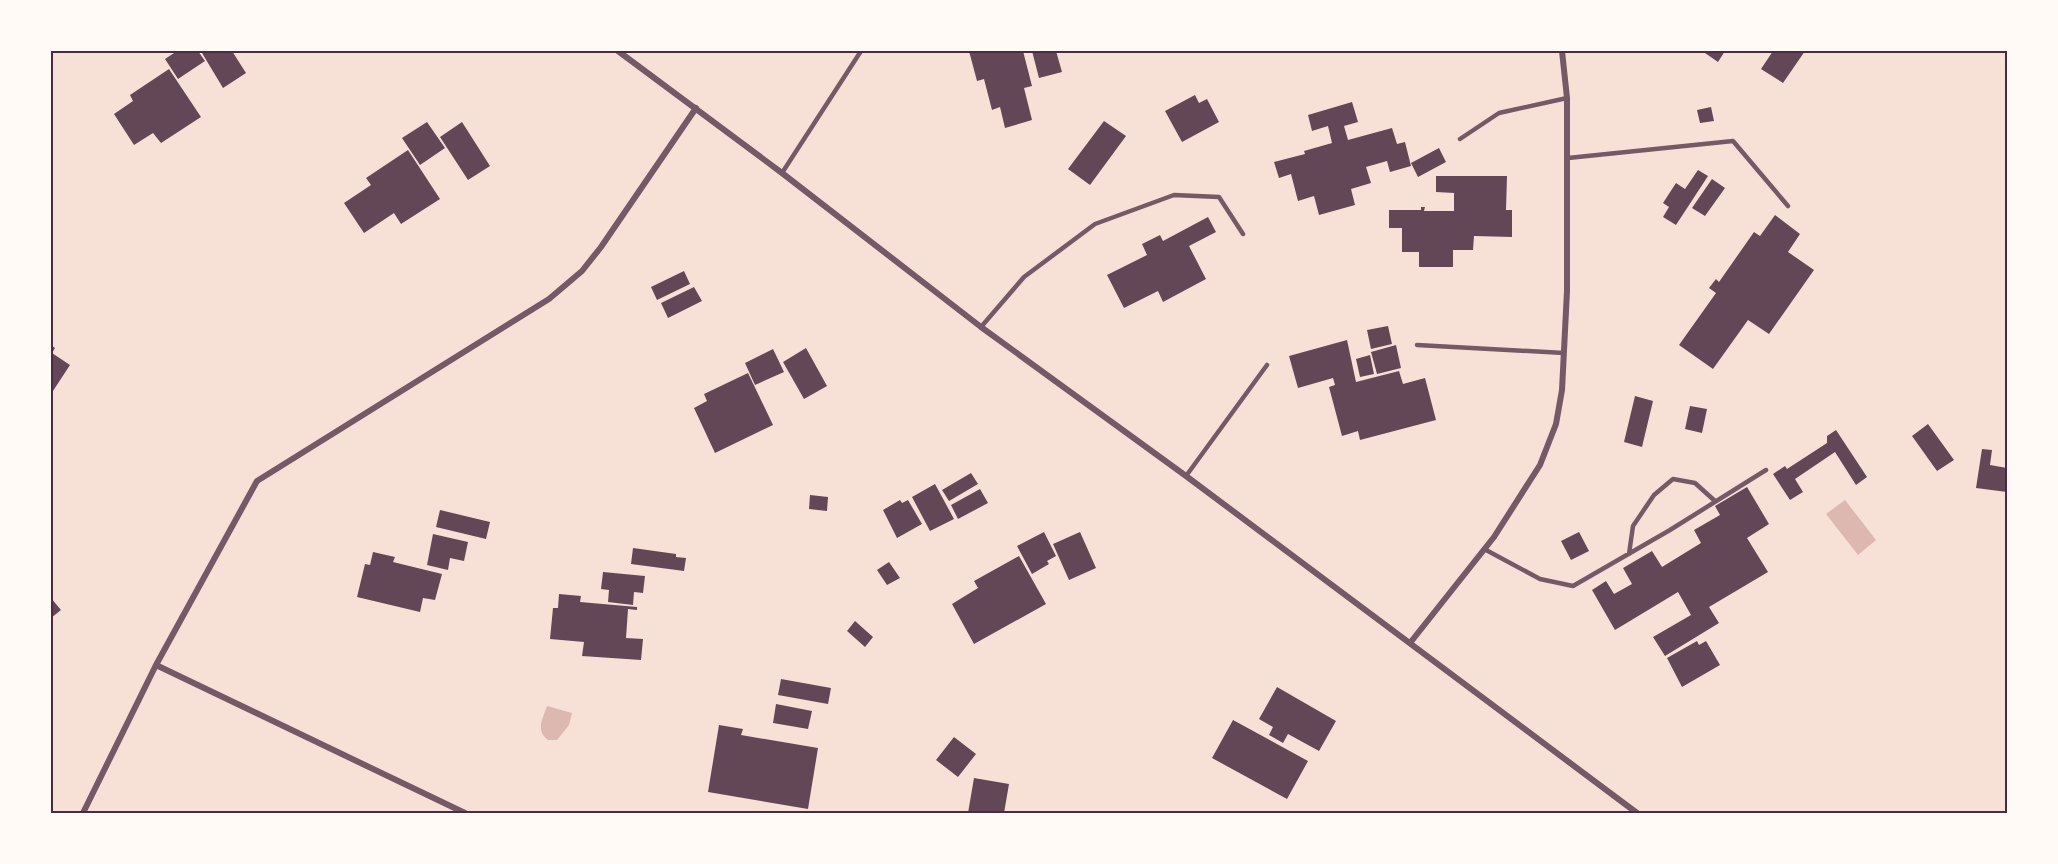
<svg xmlns="http://www.w3.org/2000/svg" width="2058" height="864" viewBox="0 0 2058 864" font-family="Jost,sans-serif">
	<style>
		.water { fill: #dcb8b0 }
		.building { fill: #644757 }
		.lines { fill: none; stroke-linecap: round; stroke-linejoin: round }
		.service { stroke: #755966; stroke-width: 4.5 }
		.minor { stroke: #755966; stroke-width: 6 }
		.neatline { fill: none; stroke: #4a2c40; stroke-width: 2 }
	</style>
	<rect width="100%" height="100%" fill="#f7e1d7"/>
	<path class="water" d="M 1845,500 L 1876,540 L 1858,555 L 1826,514 Z
		M 547,706 L 572,713 L 569,725 L 557,740 L 548,740 C 535,731 543,718 547,706 Z"/>
	<path class="building" d="M 177,51 L 198,51 L 205,61 L 178,79 L 165,59 Z
		M 205,51 L 232,51 L 246,73 L 223,88 L 202,53 Z
		M 969,51 L 1023,51 L 1032,86 L 1024,88 L 1032,120 L 1005,128 L 1000,107 L 992,110 L 984,79 L 977,81 Z
		M 1032,51 L 1056,51 L 1062,72 L 1039,78 Z
		M 1707,51 L 1725,51 L 1718,62 L 1705,53 Z
		M 1773,51 L 1805,51 L 1783,83 L 1761,69 Z
		M 169,69 L 201,117 L 161,143 L 153,133 L 134,145 L 114,114 L 133,101 L 130,95 Z
		M 1195,95 L 1199,103 L 1207,99 L 1219,122 L 1182,142 L 1165,111 Z
		M 1352,102 L 1358,122 L 1344,126 L 1348,140 L 1392,128 L 1397,144 L 1405,142 L 1411,166 L 1390,172 L 1387,161 L 1366,167 L 1371,183 L 1351,189 L 1355,205 L 1319,215 L 1314,196 L 1298,201 L 1291,174 L 1279,178 L 1274,162 L 1305,154 L 1304,151 L 1332,143 L 1328,126 L 1312,131 L 1308,115 Z
		M 1711,107 L 1714,121 L 1700,123 L 1697,110 Z
		M 1104,121 L 1126,136 L 1090,185 L 1068,169 Z
		M 427,122 L 445,148 L 420,165 L 402,138 Z
		M 462,122 L 490,166 L 468,180 L 440,137 Z
		M 1439,148 L 1446,162 L 1418,177 L 1411,163 Z
		M 408,150 L 440,199 L 401,224 L 394,213 L 364,233 L 344,203 L 371,185 L 366,178 Z
		M 1698,170 L 1708,176 L 1676,225 L 1663,217 L 1669,207 L 1663,203 L 1676,183 L 1685,189 Z
		M 1436,176 L 1507,176 L 1506,210 L 1512,210 L 1512,237 L 1474,236 L 1473,250 L 1453,250 L 1453,267 L 1419,267 L 1419,252 L 1402,252 L 1402,228 L 1389,228 L 1389,210 L 1421,210 L 1421,207 L 1425,207 L 1424,211 L 1454,211 L 1454,193 L 1436,192 Z
		M 1712,179 L 1725,188 L 1705,216 L 1692,208 Z
		M 1775,215 L 1800,234 L 1788,252 L 1814,270 L 1769,334 L 1748,320 L 1713,369 L 1679,345 L 1716,293 L 1709,288 L 1716,279 L 1719,282 L 1754,232 L 1760,236 Z
		M 1208,217 L 1216,232 L 1189,246 L 1206,279 L 1163,302 L 1158,291 L 1124,308 L 1107,275 L 1147,255 L 1142,244 L 1160,235 L 1163,241 Z
		M 684,271 L 690,284 L 657,300 L 651,287 Z
		M 694,287 L 702,301 L 668,318 L 661,303 Z
		M 1388,326 L 1392,344 L 1371,349 L 1367,330 Z
		M 1347,340 L 1356,382 L 1399,371 L 1403,384 L 1425,378 L 1436,420 L 1360,440 L 1358,431 L 1342,436 L 1329,387 L 1335,385 L 1333,378 L 1298,388 L 1289,356 Z
		M 51,345 L 55,348 L 52,353 L 70,365 L 51,394 Z
		M 1396,345 L 1401,368 L 1377,374 L 1371,352 Z
		M 806,348 L 827,386 L 804,399 L 783,362 Z
		M 773,349 L 784,372 L 755,385 L 745,363 Z
		M 1370,355 L 1374,374 L 1360,377 L 1356,359 Z
		M 748,373 L 773,425 L 715,453 L 694,408 L 707,401 L 704,394 Z
		M 1635,396 L 1653,401 L 1642,447 L 1624,442 Z
		M 1690,406 L 1707,409 L 1702,433 L 1685,429 Z
		M 1928,424 L 1954,460 L 1937,471 L 1912,436 Z
		M 1836,430 L 1867,477 L 1856,485 L 1835,452 L 1795,479 L 1803,492 L 1790,500 L 1773,474 L 1785,466 L 1787,469 L 1827,443 L 1827,436 Z
		M 1982,449 L 1992,450 L 1990,465 L 2007,468 L 2007,492 L 1976,488 Z
		M 971,473 L 978,484 L 949,501 L 942,490 Z
		M 935,484 L 954,519 L 930,531 L 912,497 Z
		M 1747,487 L 1769,524 L 1747,538 L 1768,572 L 1709,607 L 1719,623 L 1665,656 L 1653,637 L 1691,615 L 1678,592 L 1615,630 L 1592,590 L 1606,581 L 1614,594 L 1632,584 L 1623,568 L 1652,551 L 1662,567 L 1701,543 L 1694,530 L 1720,515 L 1715,506 Z
		M 980,489 L 988,503 L 958,519 L 951,505 Z
		M 810,495 L 828,497 L 827,511 L 809,509 Z
		M 900,500 L 902,503 L 908,500 L 922,524 L 897,538 L 883,510 Z
		M 440,510 L 490,522 L 486,539 L 436,527 Z
		M 1044,532 L 1056,556 L 1047,561 L 1049,564 L 1032,574 L 1017,546 Z
		M 1080,532 L 1096,568 L 1069,580 L 1053,544 Z
		M 1579,532 L 1589,551 L 1571,560 L 1561,541 Z
		M 433,534 L 468,542 L 464,561 L 450,558 L 448,570 L 427,565 Z
		M 633,548 L 676,554 L 676,557 L 686,558 L 684,571 L 631,564 Z
		M 373,552 L 395,557 L 393,562 L 442,574 L 435,600 L 423,598 L 420,612 L 357,597 L 365,564 L 370,565 Z
		M 1019,556 L 1046,604 L 974,644 L 952,604 L 978,588 L 974,581 Z
		M 889,562 L 900,578 L 887,585 L 877,570 Z
		M 603,572 L 645,576 L 643,593 L 634,592 L 633,605 L 608,602 L 609,590 L 601,589 Z
		M 559,594 L 581,596 L 580,602 L 637,607 L 637,610 L 628,609 L 626,638 L 643,639 L 641,660 L 582,656 L 584,642 L 550,639 L 553,608 L 558,608 Z
		M 51,598 L 61,610 L 51,618 Z
		M 855,621 L 873,637 L 865,647 L 847,631 Z
		M 1697,641 L 1699,645 L 1706,641 L 1720,665 L 1682,687 L 1667,658 Z
		M 781,679 L 831,688 L 828,704 L 778,695 Z
		M 1277,687 L 1336,721 L 1319,751 L 1288,734 L 1283,743 L 1269,735 L 1273,727 L 1259,719 Z
		M 776,704 L 812,711 L 808,729 L 773,723 Z
		M 1233,720 L 1308,761 L 1287,799 L 1212,758 Z
		M 719,725 L 743,729 L 741,735 L 818,748 L 808,809 L 708,792 Z
		M 954,737 L 976,754 L 958,777 L 936,760 Z
		M 974,778 L 1009,784 L 1004,813 L 968,813 Z"/>
	<g class="lines">
		<path class="service" d="M 1460,139 L 1499,113 L 1567,98
			M 1568,158 L 1733,141 L 1788,206
			M 782,173 L 861,51
			M 981,327 L 1024,277 L 1095,224 L 1174,195 L 1219,197 L 1243,234
			M 1417,345 L 1564,353
			M 1186,476 L 1267,365
			M 1486,550 L 1540,579 L 1573,586 L 1670,530 L 1766,470
			M 1629,554 L 1633,526 L 1654,495 L 1673,479 L 1695,483 L 1715,501"/>
		<path class="minor" d="M 618,51 L 782,173 L 981,327 L 1186,476 L 1637,813
			M 1410,643 L 1494,537 L 1540,465 L 1556,424 L 1562,390 L 1567,291 L 1567,98 L 1562,51
			M 156,665 L 257,481 L 549,299 L 582,271 L 601,247 L 696,108
			M 83,813 L 156,665 L 465,813"/>
	</g>
	<rect width="2058" height="864" fill="none" stroke="#fffaf5" stroke-width="105"/>
	<rect x="52" y="52" width="1954" height="760" class="neatline"/>
</svg>
